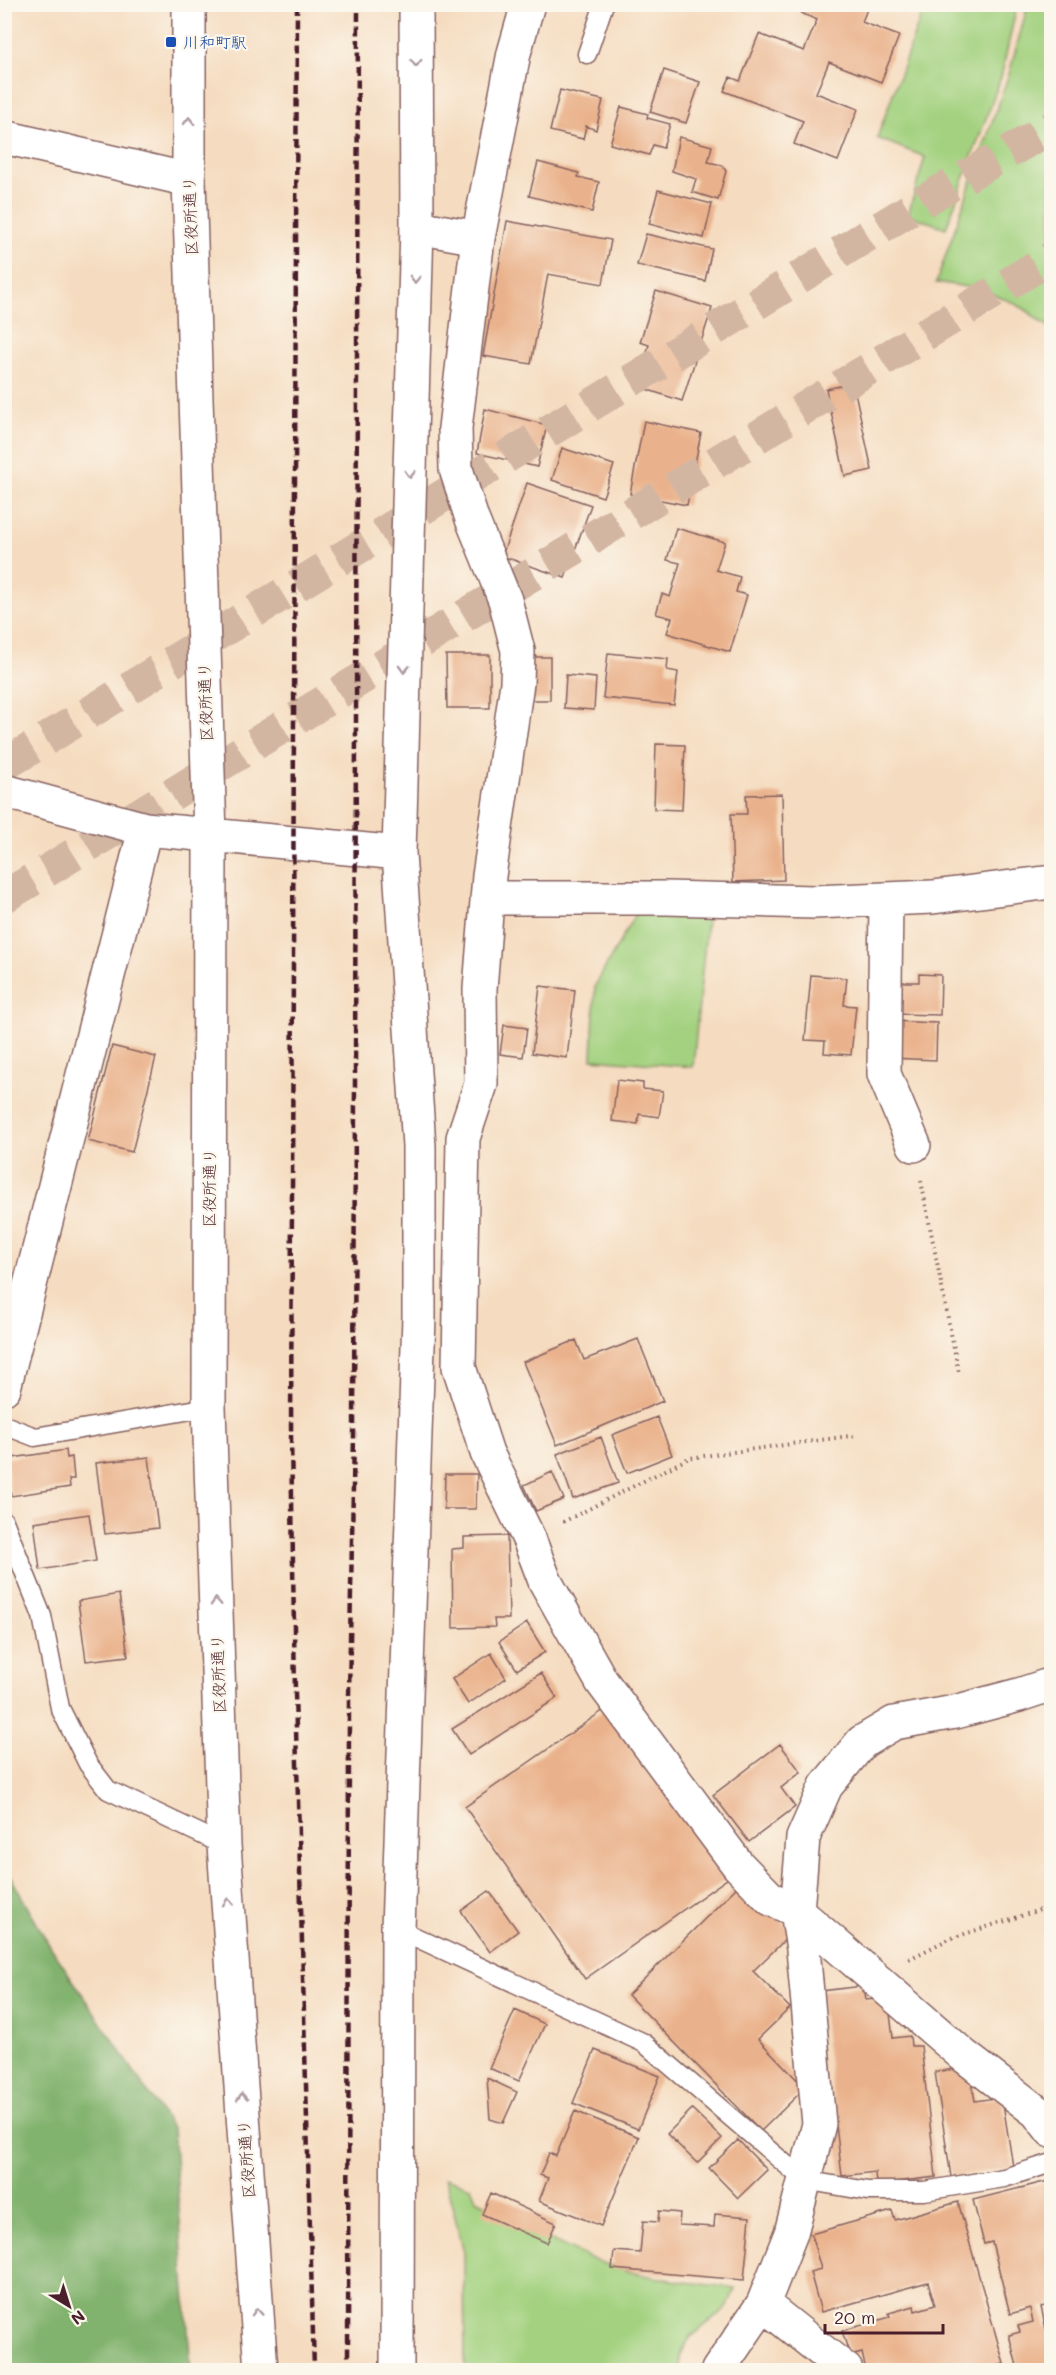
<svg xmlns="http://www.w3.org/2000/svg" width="1056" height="2375" viewBox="0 0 1056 2375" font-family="Mali,'Klee One',sans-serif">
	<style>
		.green { fill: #a3d17f; stroke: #767855; stroke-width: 1.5 }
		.forest { fill: #82b36e; stroke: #66694c; stroke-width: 1.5 }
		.building { fill: #eab28c }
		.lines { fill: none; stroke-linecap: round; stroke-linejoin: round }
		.highway-tunnel { stroke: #d3b6a2; stroke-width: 33; stroke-dasharray: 33 16; stroke-linecap: butt }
		.lane-casing { stroke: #86615f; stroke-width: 21 }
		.street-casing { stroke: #86615f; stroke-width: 36 }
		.secondary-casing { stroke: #86615f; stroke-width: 36 }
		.path { stroke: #86615f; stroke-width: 4; stroke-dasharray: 1.5 4.5; stroke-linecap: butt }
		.lane { stroke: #fff; stroke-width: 18 }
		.street { stroke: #fff; stroke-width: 33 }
		.secondary { stroke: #fff; stroke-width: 33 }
		.rail { stroke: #4a1f2b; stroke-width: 4.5; stroke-dasharray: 9 4.5; stroke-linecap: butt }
		.oneway { stroke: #ae9aa0 }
		.transit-dot { fill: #1a4fb4; stroke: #fbf7ec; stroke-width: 2 }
		.labels { text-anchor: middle; stroke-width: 4.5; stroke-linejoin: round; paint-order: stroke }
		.transit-label { font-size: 16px; fill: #164399; stroke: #fbf7ec; text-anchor: start }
		.street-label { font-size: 16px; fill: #4a1f2b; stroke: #fbf7ec }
	</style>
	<rect width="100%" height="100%" fill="#fbf7ec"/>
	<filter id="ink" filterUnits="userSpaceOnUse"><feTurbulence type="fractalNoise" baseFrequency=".0167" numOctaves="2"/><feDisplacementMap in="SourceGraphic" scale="12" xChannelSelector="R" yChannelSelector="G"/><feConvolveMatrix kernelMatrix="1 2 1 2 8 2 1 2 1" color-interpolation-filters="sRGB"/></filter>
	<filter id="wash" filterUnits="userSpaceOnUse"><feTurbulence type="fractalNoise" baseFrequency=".008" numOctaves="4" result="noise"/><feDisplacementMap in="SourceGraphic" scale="24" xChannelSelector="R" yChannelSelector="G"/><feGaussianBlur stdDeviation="1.35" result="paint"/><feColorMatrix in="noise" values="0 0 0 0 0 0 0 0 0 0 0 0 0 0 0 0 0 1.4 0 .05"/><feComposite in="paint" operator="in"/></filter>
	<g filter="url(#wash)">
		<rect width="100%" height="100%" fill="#f5dcc0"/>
		<path class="green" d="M 925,5 L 1017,5 L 1001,77 L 946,228 L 908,215 L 925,157 L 877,138 Z
			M 1028,5 L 1039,5 L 1051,9 L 1051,327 C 1038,323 1033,313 1021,307 C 998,294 962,284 936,283 L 1009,74 Z
			M 708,909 L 693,1067 L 592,1059 L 595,986 L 637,911 Z
			M 445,2178 L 471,2187 L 476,2199 C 519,2222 570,2253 617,2268 C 655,2280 696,2283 735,2288 C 732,2295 730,2305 725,2309 C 707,2327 675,2339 681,2370 L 465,2370 L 464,2252 Z"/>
		<path class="forest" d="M 5,1867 L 48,1943 L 173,2130 L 191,2370 L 5,2370 Z"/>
		<g id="blocks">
			<path class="building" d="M 805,4 L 869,4 L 862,22 L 899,36 L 881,82 L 829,62 L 816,93 L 858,109 L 838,161 L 794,144 L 803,121 L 724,91 L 730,77 L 740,81 L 759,34 L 804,51 L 817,20 L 801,13 Z
				M 664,70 L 700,82 L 686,123 L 650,112 Z
				M 560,90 L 603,100 L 596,130 L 586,126 L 583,139 L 550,131 Z
				M 621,107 L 648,114 L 647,118 L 670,124 L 663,148 L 653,145 L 649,155 L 610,144 Z
				M 679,137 L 712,146 L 708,162 L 722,165 L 726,171 L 718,200 L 692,192 L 696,179 L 672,171 Z
				M 538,162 L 579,173 L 578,177 L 599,182 L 592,212 L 529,196 Z
				M 658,190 L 712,204 L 704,238 L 649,224 Z
				M 507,221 L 611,240 L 603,284 L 548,274 L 531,364 L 483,356 Z
				M 646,234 L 712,249 L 705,281 L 637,265 Z
				M 656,291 L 712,308 L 682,401 L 636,386 L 649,345 L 640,342 Z
				M 853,383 L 872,470 L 845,476 L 826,389 Z
				M 485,409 L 547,425 L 537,467 L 477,453 Z
				M 644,421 L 701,433 L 687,505 L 630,494 Z
				M 562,448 L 614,465 L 603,497 L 552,480 Z
				M 527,483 L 591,505 L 565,578 L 502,556 Z
				M 676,528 L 725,542 L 716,570 L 740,577 L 736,592 L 747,595 L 730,652 L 667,633 L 672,618 L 656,614 L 662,594 L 670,597 L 680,563 L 667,560 Z
				M 608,653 L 668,659 L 667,670 L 678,672 L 674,705 L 603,698 Z
				M 446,655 L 490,655 L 490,708 L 447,708 Z
				M 523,657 L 550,657 L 550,700 L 526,700 Z
				M 566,675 L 596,678 L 594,710 L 564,708 Z
				M 656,744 L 685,745 L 682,810 L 654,809 Z
				M 782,794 L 784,880 L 733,882 L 731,814 L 747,814 L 746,795 Z
				M 919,974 L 941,975 L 940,1015 L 896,1014 L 897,982 L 919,982 Z
				M 811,975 L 847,978 L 844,1005 L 856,1006 L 851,1055 L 824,1053 L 825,1041 L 805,1040 Z
				M 540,986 L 575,990 L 567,1058 L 532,1053 Z
				M 891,1021 L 937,1023 L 936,1060 L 890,1058 Z
				M 504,1025 L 527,1028 L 523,1057 L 500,1054 Z
				M 112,1046 L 156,1057 L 132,1152 L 88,1141 Z
				M 617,1080 L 643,1083 L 643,1089 L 663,1091 L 659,1117 L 639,1114 L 638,1124 L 612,1121 Z
				M 638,1339 L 663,1401 L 557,1445 L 523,1362 L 576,1340 L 584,1360 Z
				M 657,1417 L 672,1455 L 627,1473 L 612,1435 Z
				M 601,1437 L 618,1483 L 573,1499 L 557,1454 Z
				M 66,1450 L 67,1458 L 72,1457 L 74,1479 L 69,1479 L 70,1487 L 11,1496 L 6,1459 Z
				M 149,1457 L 158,1528 L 105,1534 L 96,1463 Z
				M 552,1472 L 564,1499 L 536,1511 L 524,1485 Z
				M 445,1474 L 477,1474 L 476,1509 L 444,1509 Z
				M 89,1514 L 96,1561 L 40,1570 L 34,1522 Z
				M 507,1536 L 509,1619 L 494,1619 L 495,1627 L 453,1628 L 452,1549 L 464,1548 L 464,1537 Z
				M 119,1594 L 128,1656 L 86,1661 L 78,1601 Z
				M 527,1623 L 545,1652 L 517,1670 L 499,1642 Z
				M 491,1653 L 506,1678 L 468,1704 L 452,1679 Z
				M 541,1673 L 557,1698 L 469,1755 L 452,1729 Z
				M 611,1705 L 731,1876 L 585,1979 L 465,1807 Z
				M 780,1744 L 801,1772 L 781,1788 L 795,1807 L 749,1842 L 713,1795 Z
				M 743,1881 L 793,1932 L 753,1971 L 790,2008 L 758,2039 L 805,2088 L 761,2131 L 628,1995 Z
				M 489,1891 L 518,1931 L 490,1952 L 461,1911 Z
				M 864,1986 L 866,2000 L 888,1998 L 893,2038 L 910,2036 L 911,2046 L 921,2046 L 936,2177 L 876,2184 L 875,2172 L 842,2176 L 820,1991 Z
				M 515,2010 L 545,2024 L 519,2081 L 489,2068 Z
				M 595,2050 L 660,2076 L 638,2129 L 573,2103 Z
				M 969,2067 L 975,2101 L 1002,2097 L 1013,2167 L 951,2177 L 935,2072 Z
				M 487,2078 L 517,2092 L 503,2123 L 490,2119 Z
				M 692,2109 L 722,2138 L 697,2163 L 667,2134 Z
				M 575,2111 L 639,2137 L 601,2226 L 539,2201 L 548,2178 L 540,2175 L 549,2153 L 556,2156 Z
				M 738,2140 L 767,2170 L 738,2198 L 709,2168 Z
				M 1052,2180 L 1052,2226 L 1049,2227 L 1052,2237 L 1052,2304 L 1041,2307 L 1046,2329 L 1052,2327 L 1052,2370 L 1018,2370 L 1009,2335 L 1020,2332 L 1018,2326 L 1033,2322 L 1030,2308 L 1010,2314 L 992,2242 L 984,2244 L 973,2200 Z
				M 491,2193 L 556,2223 L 547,2243 L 482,2214 Z
				M 958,2202 L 1004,2364 L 980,2370 L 876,2370 L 875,2368 L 866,2370 L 862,2353 L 850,2356 L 842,2331 L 890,2317 L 889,2313 L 914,2306 L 915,2311 L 935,2305 L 928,2282 L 821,2312 L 810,2272 L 821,2269 L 811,2234 L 892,2211 L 895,2220 Z
				M 659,2211 L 680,2213 L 679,2225 L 714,2227 L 715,2214 L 750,2217 L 744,2280 L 612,2269 L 614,2251 L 640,2253 L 643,2221 L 658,2222 Z"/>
		</g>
	</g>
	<g filter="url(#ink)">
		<use href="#blocks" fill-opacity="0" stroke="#86615f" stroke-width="1.5"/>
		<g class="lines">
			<path class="highway-tunnel" d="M 4,765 L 937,193 L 1052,127
				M 4,897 L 1052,257"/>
			<defs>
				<path id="lane" d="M 587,54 L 604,4
					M 4,1425 L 35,1437 L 209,1407
					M 4,1521 L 42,1616 L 60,1708 L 88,1764 L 108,1790 L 224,1845
					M 398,1929 L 644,2043 L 804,2180 L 868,2191 L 924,2191 L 1004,2178 L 1052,2163"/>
				<path id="street" d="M 528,4 L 514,53 L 478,238 L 455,428 L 456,469 L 472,519 L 505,600 L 518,651 L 517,683 L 489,876 L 480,989 L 481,1084 L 463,1138 L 459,1367 L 487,1453 L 529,1539 L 545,1581 L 602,1682 L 738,1865 L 771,1899 L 797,1911 L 963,2055 L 1037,2112 L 1052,2131
					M 4,137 L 189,180
					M 417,227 L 478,238
					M 4,791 L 145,829 L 210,835
					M 487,898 L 666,898 L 814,902 L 933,897 L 1052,882
					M 886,899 L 884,1074 L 914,1145
					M 4,1388 L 145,829
					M 763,2304 L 791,2233 L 819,2124 L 803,1949 L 797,1911 L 803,1838 L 826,1786 L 862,1742 L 894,1723 L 955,1712 L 1019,1695 L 1052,1684
					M 718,2370 L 763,2304 L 846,2370"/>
				<path id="secondary" d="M 189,4 L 189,180 L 210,835 L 209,1407 L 224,1845 L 261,2370
					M 210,835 L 399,853
					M 397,2370 L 398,1929 L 419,1317 L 419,1146 L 399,853 L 417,227 L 416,4"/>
			</defs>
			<use href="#lane" class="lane-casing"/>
			<use href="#street" class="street-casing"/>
			<use href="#secondary" class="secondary-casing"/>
			<path class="path" d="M 921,1181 L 959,1374
				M 563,1522 L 689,1458 L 857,1435
				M 909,1959 L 949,1939 L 1052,1906"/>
			<use href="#lane" class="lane"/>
			<use href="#street" class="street"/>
			<use href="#secondary" class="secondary"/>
			<path class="rail" d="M 297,4 L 291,1435 L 295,1693 L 314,2370
				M 348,2370 L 349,1694 L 354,1435 L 358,4"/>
		</g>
		<defs><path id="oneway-chevron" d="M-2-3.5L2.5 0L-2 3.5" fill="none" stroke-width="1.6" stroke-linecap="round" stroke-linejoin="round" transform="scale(1.5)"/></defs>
		<g class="oneway">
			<use href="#oneway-chevron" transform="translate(416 63) rotate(90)"/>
			<use href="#oneway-chevron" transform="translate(189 121) rotate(-90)"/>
			<use href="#oneway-chevron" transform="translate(415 279) rotate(92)"/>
			<use href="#oneway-chevron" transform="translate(410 474) rotate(92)"/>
			<use href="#oneway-chevron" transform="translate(404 669) rotate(92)"/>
			<use href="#oneway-chevron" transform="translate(216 1602) rotate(-92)"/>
			<use href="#oneway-chevron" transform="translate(228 1902) rotate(-94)"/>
			<use href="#oneway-chevron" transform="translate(242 2097) rotate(-94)"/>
			<use href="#oneway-chevron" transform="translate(257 2312) rotate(-94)"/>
		</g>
	</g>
	<rect class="transit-dot" x="165" y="36" width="12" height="12" rx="3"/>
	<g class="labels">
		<g class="transit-label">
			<text x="183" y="48">川和町駅</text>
		</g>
		<g class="street-label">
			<text transform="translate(190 216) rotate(-92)" y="6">区役所通り</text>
			<text transform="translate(205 702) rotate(-92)" y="6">区役所通り</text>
			<text transform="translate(209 1188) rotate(-90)" y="6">区役所通り</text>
			<text transform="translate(218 1674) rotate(-92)" y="6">区役所通り</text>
			<text transform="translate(246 2159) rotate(-94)" y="6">区役所通り</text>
		</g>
	</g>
	<rect width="1056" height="2375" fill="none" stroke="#fbf7ec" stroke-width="24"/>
	<g transform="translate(69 2306) rotate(142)" stroke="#fbf7ec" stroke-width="4.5" paint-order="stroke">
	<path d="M0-4.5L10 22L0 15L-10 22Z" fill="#4a1f2b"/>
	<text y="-9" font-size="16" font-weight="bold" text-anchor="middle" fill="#4a1f2b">N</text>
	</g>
	<path d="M825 2324v9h118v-9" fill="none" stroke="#4a1f2b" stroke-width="3"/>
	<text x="834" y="2324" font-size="18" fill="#4a1f2b" stroke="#fbf7ec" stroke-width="4.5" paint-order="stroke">20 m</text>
</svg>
